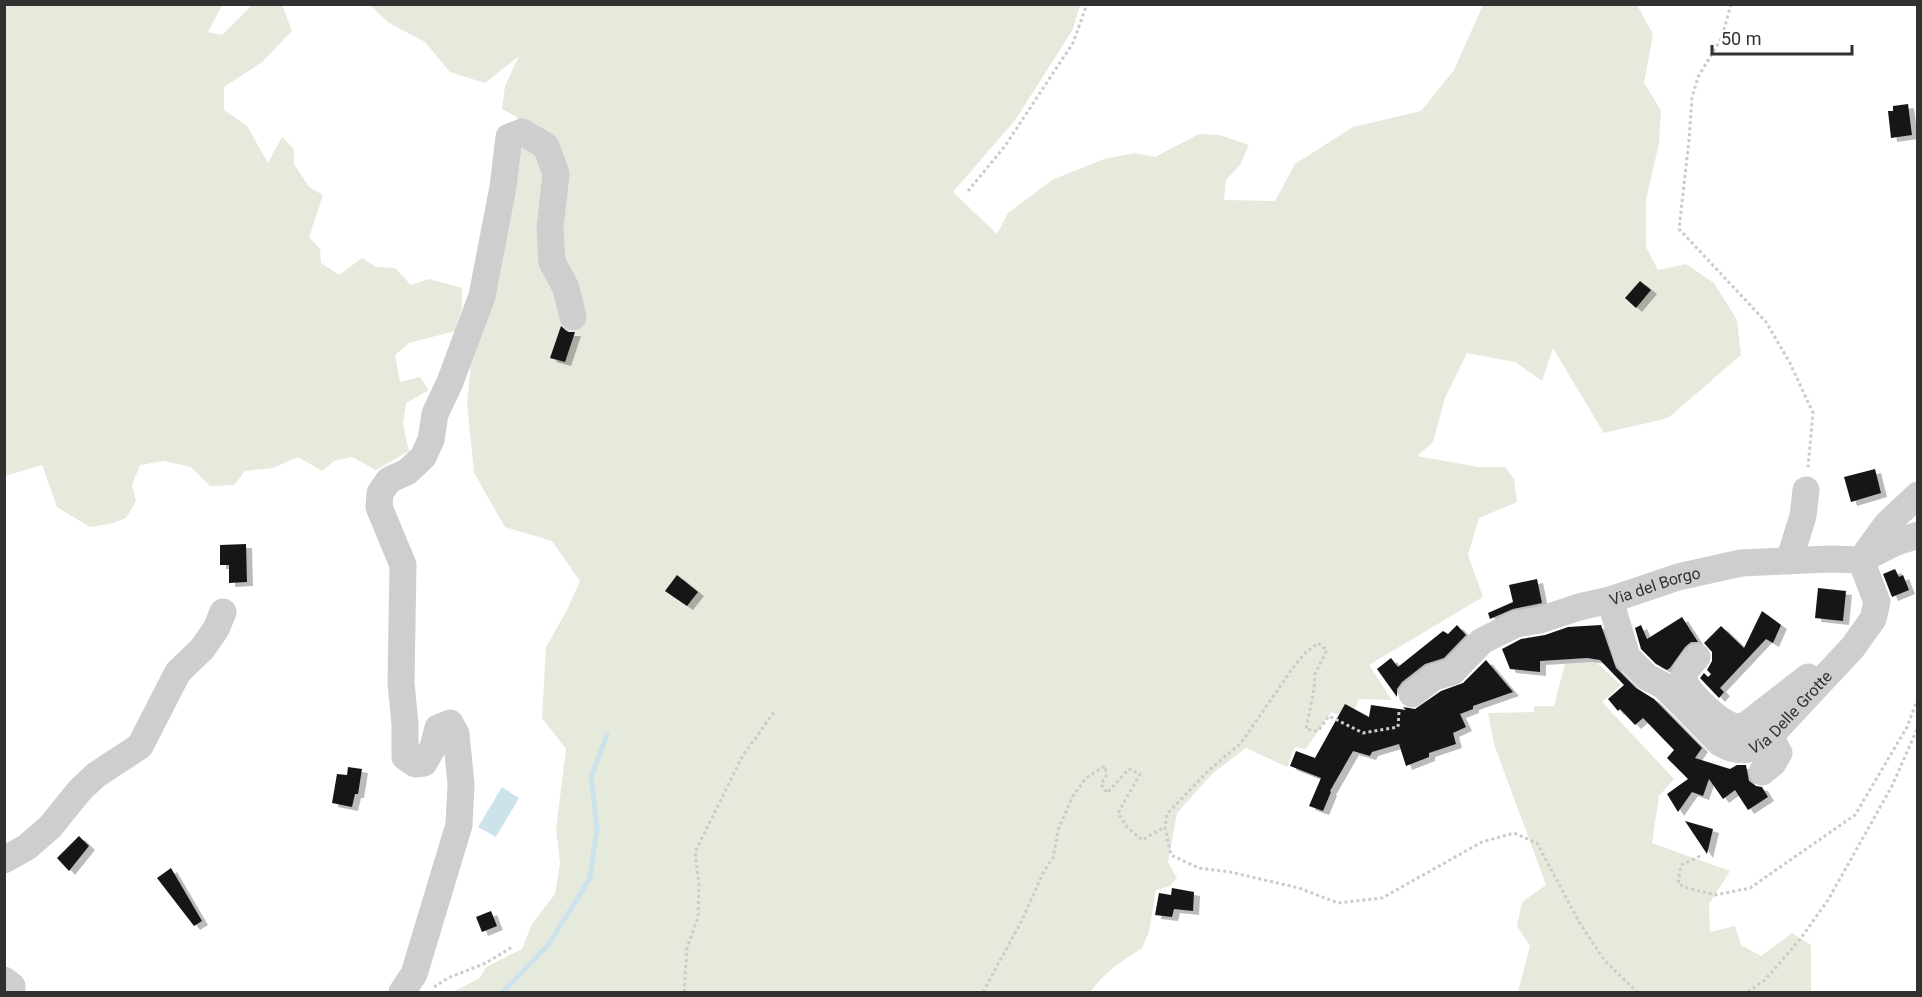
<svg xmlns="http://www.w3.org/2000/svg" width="1922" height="997" viewBox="0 0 1922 997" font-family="Roboto,sans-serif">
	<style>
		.green { fill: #e5eadd }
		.water { fill: #cde3ec }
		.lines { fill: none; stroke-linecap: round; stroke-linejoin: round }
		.stream { stroke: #cde3ec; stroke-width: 5 }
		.building { fill: #181818; filter: url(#shadow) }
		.path { stroke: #cbcbcb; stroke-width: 3; stroke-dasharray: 3 3; stroke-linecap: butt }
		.minor { stroke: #cecece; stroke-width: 27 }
		.labels { text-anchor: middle; stroke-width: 6; stroke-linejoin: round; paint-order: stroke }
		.street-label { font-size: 16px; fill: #313131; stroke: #fff }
	</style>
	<defs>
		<filter id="shadow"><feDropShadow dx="6" dy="4" stdDeviation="0" flood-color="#0004"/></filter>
	</defs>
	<rect width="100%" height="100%" fill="#fff"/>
	<path class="green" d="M 4,5 L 222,5 L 208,32 L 222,35 L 252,5 L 282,5 L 292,31 L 262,62 L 224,87 L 224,110 L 247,126 L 268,163 L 282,137 L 294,149 L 294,164 L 309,187 L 323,195 L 309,237 L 320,249 L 321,263 L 339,275 L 362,258 L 376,267 L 395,268 L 411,285 L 429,279 L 462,288 L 462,308 L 455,331 L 409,343 L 395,355 L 400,382 L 420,377 L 429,390 L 406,403 L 403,424 L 409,451 L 376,470 L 352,457 L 334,461 L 322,471 L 298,457 L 273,468 L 245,471 L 234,485 L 210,486 L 191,467 L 164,461 L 140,465 L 132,485 L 136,501 L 126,518 L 110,524 L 90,527 L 57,507 L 42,465 L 5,476 Z
		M 370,5 L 1080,5 L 1073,29 L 1016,119 L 953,192 L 997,234 L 1008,213 L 1052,180 L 1104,159 L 1135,153 L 1155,157 L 1199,134 L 1220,135 L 1249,145 L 1240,165 L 1226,180 L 1224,200 L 1275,201 L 1295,164 L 1353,127 L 1421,111 L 1454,70 L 1483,5 L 1637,5 L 1653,34 L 1644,83 L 1661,110 L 1659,143 L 1646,200 L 1646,247 L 1658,270 L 1686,264 L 1714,283 L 1737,320 L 1741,355 L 1668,418 L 1604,433 L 1553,348 L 1542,381 L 1515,362 L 1467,353 L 1445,398 L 1433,442 L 1417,456 L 1478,467 L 1505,467 L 1514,479 L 1517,502 L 1479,518 L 1468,555 L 1483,597 L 1369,665 L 1392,700 L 1359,699 L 1350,719 L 1331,712 L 1306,749 L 1295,747 L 1287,767 L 1246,748 L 1213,773 L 1177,813 L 1168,862 L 1177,878 L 1170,886 L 1156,890 L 1149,932 L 1142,948 L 1115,966 L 1102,978 L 1090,992 L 453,992 L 480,978 L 486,967 L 522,949 L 532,924 L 555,894 L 560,863 L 556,829 L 566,749 L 542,718 L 546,647 L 567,610 L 580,581 L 552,541 L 505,527 L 474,473 L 467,403 L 474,336 L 516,170 L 517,117 L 502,109 L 505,86 L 519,56 L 485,83 L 450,72 L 425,42 L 389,23 Z
		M 1596,662 L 1621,685 L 1602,702 L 1674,779 L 1659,796 L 1652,843 L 1730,871 L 1709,904 L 1710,932 L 1735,926 L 1741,945 L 1761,956 L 1792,933 L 1811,945 L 1811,992 L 1518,992 L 1530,946 L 1517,926 L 1522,902 L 1546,885 L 1494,744 L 1488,713 L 1534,712 L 1534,706 L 1554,706 L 1565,664 Z"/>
	<path class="water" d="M 502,787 L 519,798 L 496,837 L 478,827 Z"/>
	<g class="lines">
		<path class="stream" d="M 503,992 L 549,944 L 590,878 L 597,827 L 591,777 L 607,735"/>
	</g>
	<path class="building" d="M 1908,104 L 1912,135 L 1891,138 L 1888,111 L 1893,111 L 1893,106 Z
		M 1640,281 L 1651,290 L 1636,308 L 1625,298 Z
		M 561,326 L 568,332 L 575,332 L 565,362 L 550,358 Z
		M 1875,469 L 1881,493 L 1851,502 L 1844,477 Z
		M 246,544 L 247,582 L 229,583 L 229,565 L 220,565 L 220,545 Z
		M 1895,569 L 1899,577 L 1903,575 L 1909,590 L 1892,597 L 1883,574 Z
		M 677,575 L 698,592 L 687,606 L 665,591 Z
		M 1537,579 L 1542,603 L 1513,609 L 1490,619 L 1488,613 L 1513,602 L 1509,585 Z
		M 1818,588 L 1846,591 L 1843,621 L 1815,618 Z
		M 1762,611 L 1781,625 L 1773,643 L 1766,639 L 1720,688 L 1724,692 L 1719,698 L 1700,678 L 1704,673 L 1708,677 L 1711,674 L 1707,670 L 1712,661 L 1712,652 L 1704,643 L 1721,626 L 1744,648 Z
		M 1682,617 L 1698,642 L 1691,642 L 1685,647 L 1670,668 L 1667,670 L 1656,664 L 1641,649 L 1635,628 L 1641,625 L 1647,639 Z
		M 1457,625 L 1466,635 L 1444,658 L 1425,664 L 1402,682 L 1397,689 L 1397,697 L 1377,669 L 1391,658 L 1398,667 L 1443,631 L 1448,634 Z
		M 1601,625 L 1616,668 L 1636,688 L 1654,699 L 1702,748 L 1695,758 L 1730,769 L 1737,765 L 1746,765 L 1749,781 L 1756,786 L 1762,787 L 1768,797 L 1748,810 L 1735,790 L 1723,799 L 1709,779 L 1703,796 L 1692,792 L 1678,812 L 1667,794 L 1688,779 L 1667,758 L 1674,750 L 1643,718 L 1635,725 L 1620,709 L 1618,711 L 1608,699 L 1624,685 L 1600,660 L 1587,658 L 1540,661 L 1540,672 L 1510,669 L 1502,649 L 1521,639 L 1545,635 L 1568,627 Z
		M 1486,660 L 1513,692 L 1473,706 L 1473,709 L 1460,714 L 1466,727 L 1453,733 L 1456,744 L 1429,753 L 1429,757 L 1406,766 L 1399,744 L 1372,752 L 1370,756 L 1353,751 L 1330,791 L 1331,792 L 1323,811 L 1309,806 L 1321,778 L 1290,766 L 1296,751 L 1315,758 L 1345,704 L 1369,717 L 1371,705 L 1406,710 L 1403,707 L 1415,709 L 1441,691 L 1463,683 Z
		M 348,767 L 362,769 L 358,794 L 355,794 L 352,807 L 332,803 L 337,774 L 347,775 Z
		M 1685,821 L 1713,829 L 1707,854 Z
		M 79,836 L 89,846 L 69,871 L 57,858 Z
		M 171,868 L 202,921 L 194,926 L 157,878 Z
		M 1172,888 L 1194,892 L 1193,911 L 1174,909 L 1172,917 L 1155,915 L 1159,893 L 1171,895 Z
		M 491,911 L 497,926 L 482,932 L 476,917 Z"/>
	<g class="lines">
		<path class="path" d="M 1731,4 L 1722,37 L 1698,77 L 1692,98 L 1689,140 L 1679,229 L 1766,322 L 1790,363 L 1813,413 L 1808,467
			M 968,191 L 1005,146 L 1073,43 L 1087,4
			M 1399,712 L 1398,727 L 1363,733 L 1329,716 L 1318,731 L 1306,729 L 1314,690 L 1315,674 L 1327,650 L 1318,643 L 1305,653 L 1292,669 L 1241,743 L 1209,770 L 1167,814 L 1165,827 L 1171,855 L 1199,868 L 1230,872 L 1299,888 L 1338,903 L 1382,898 L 1482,842 L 1514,833 L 1537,843 L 1579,922 L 1605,961 L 1637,992
			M 1700,856 L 1681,865 L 1678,883 L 1684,887 L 1715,895 L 1750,888 L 1855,815 L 1907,727 L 1918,698
			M 434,987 L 448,978 L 486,963 L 512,947
			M 684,992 L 687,948 L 698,917 L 699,885 L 695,852 L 742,757 L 774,712
			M 983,992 L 1021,922 L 1044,871 L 1053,858 L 1059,827 L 1073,796 L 1086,778 L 1105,766 L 1106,776 L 1101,784 L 1107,793 L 1129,769 L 1140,774 L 1118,813 L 1127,827 L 1142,840 L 1165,827
			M 1748,992 L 1765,980 L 1801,938 L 1828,900 L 1892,786 L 1918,727"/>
		<g class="minor">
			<path d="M 1789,561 L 1803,516 L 1806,490"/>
			<path id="s1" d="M 1610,600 L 1627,657 L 1647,677 L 1664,686 L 1720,743 C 1739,754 1755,751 1770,736 L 1853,647 L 1873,619 L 1877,602 L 1861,560 L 1887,524 L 1918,495"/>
			<path d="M 1697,657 C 1692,663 1684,670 1684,678 C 1684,690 1715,717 1726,723 C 1732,727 1738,727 1745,726 L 1808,677"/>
			<path id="s2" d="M 1412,694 L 1434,677 L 1452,672 L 1482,641 L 1516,624 L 1540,620 L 1579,607 L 1610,600 L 1678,577 L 1741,563 L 1830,559 L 1861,560 L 1894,543 L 1918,535"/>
			<path d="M 1762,772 L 1773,763 L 1779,753 L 1770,736"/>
			<path d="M 4,860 L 27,847 L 50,827 L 80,790 L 96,775 L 140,746 L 178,672 L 202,649 L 216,629 L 223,612"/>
			<path d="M 4,980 L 12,986 L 12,992"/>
			<path d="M 402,992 L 414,974 L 459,825 L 461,784 L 456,734 L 450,723 L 438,728 L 433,747 L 424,763 L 415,764 L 405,757 L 405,724 L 401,683 L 403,565 L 379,507 L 380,493 L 389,480 L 407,472 L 423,457 L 431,440 L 435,414 L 450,382 L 482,296 L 503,187 L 509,137 L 522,132 L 546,146 L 556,174 L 550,228 L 552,262 L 566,288 L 573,317"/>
		</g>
	</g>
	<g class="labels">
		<g class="street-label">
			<text dy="6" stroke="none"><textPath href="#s2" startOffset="272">Via del Borgo</textPath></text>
			<text dy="6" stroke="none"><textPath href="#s1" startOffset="273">Via Delle Grotte</textPath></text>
		</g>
	</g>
	<rect width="1922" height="997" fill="none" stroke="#313131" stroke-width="12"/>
	<path d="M1712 45v9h140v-9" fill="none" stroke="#313131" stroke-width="3"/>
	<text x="1721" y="45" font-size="18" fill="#313131" stroke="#ffffff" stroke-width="4.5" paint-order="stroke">50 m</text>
</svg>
